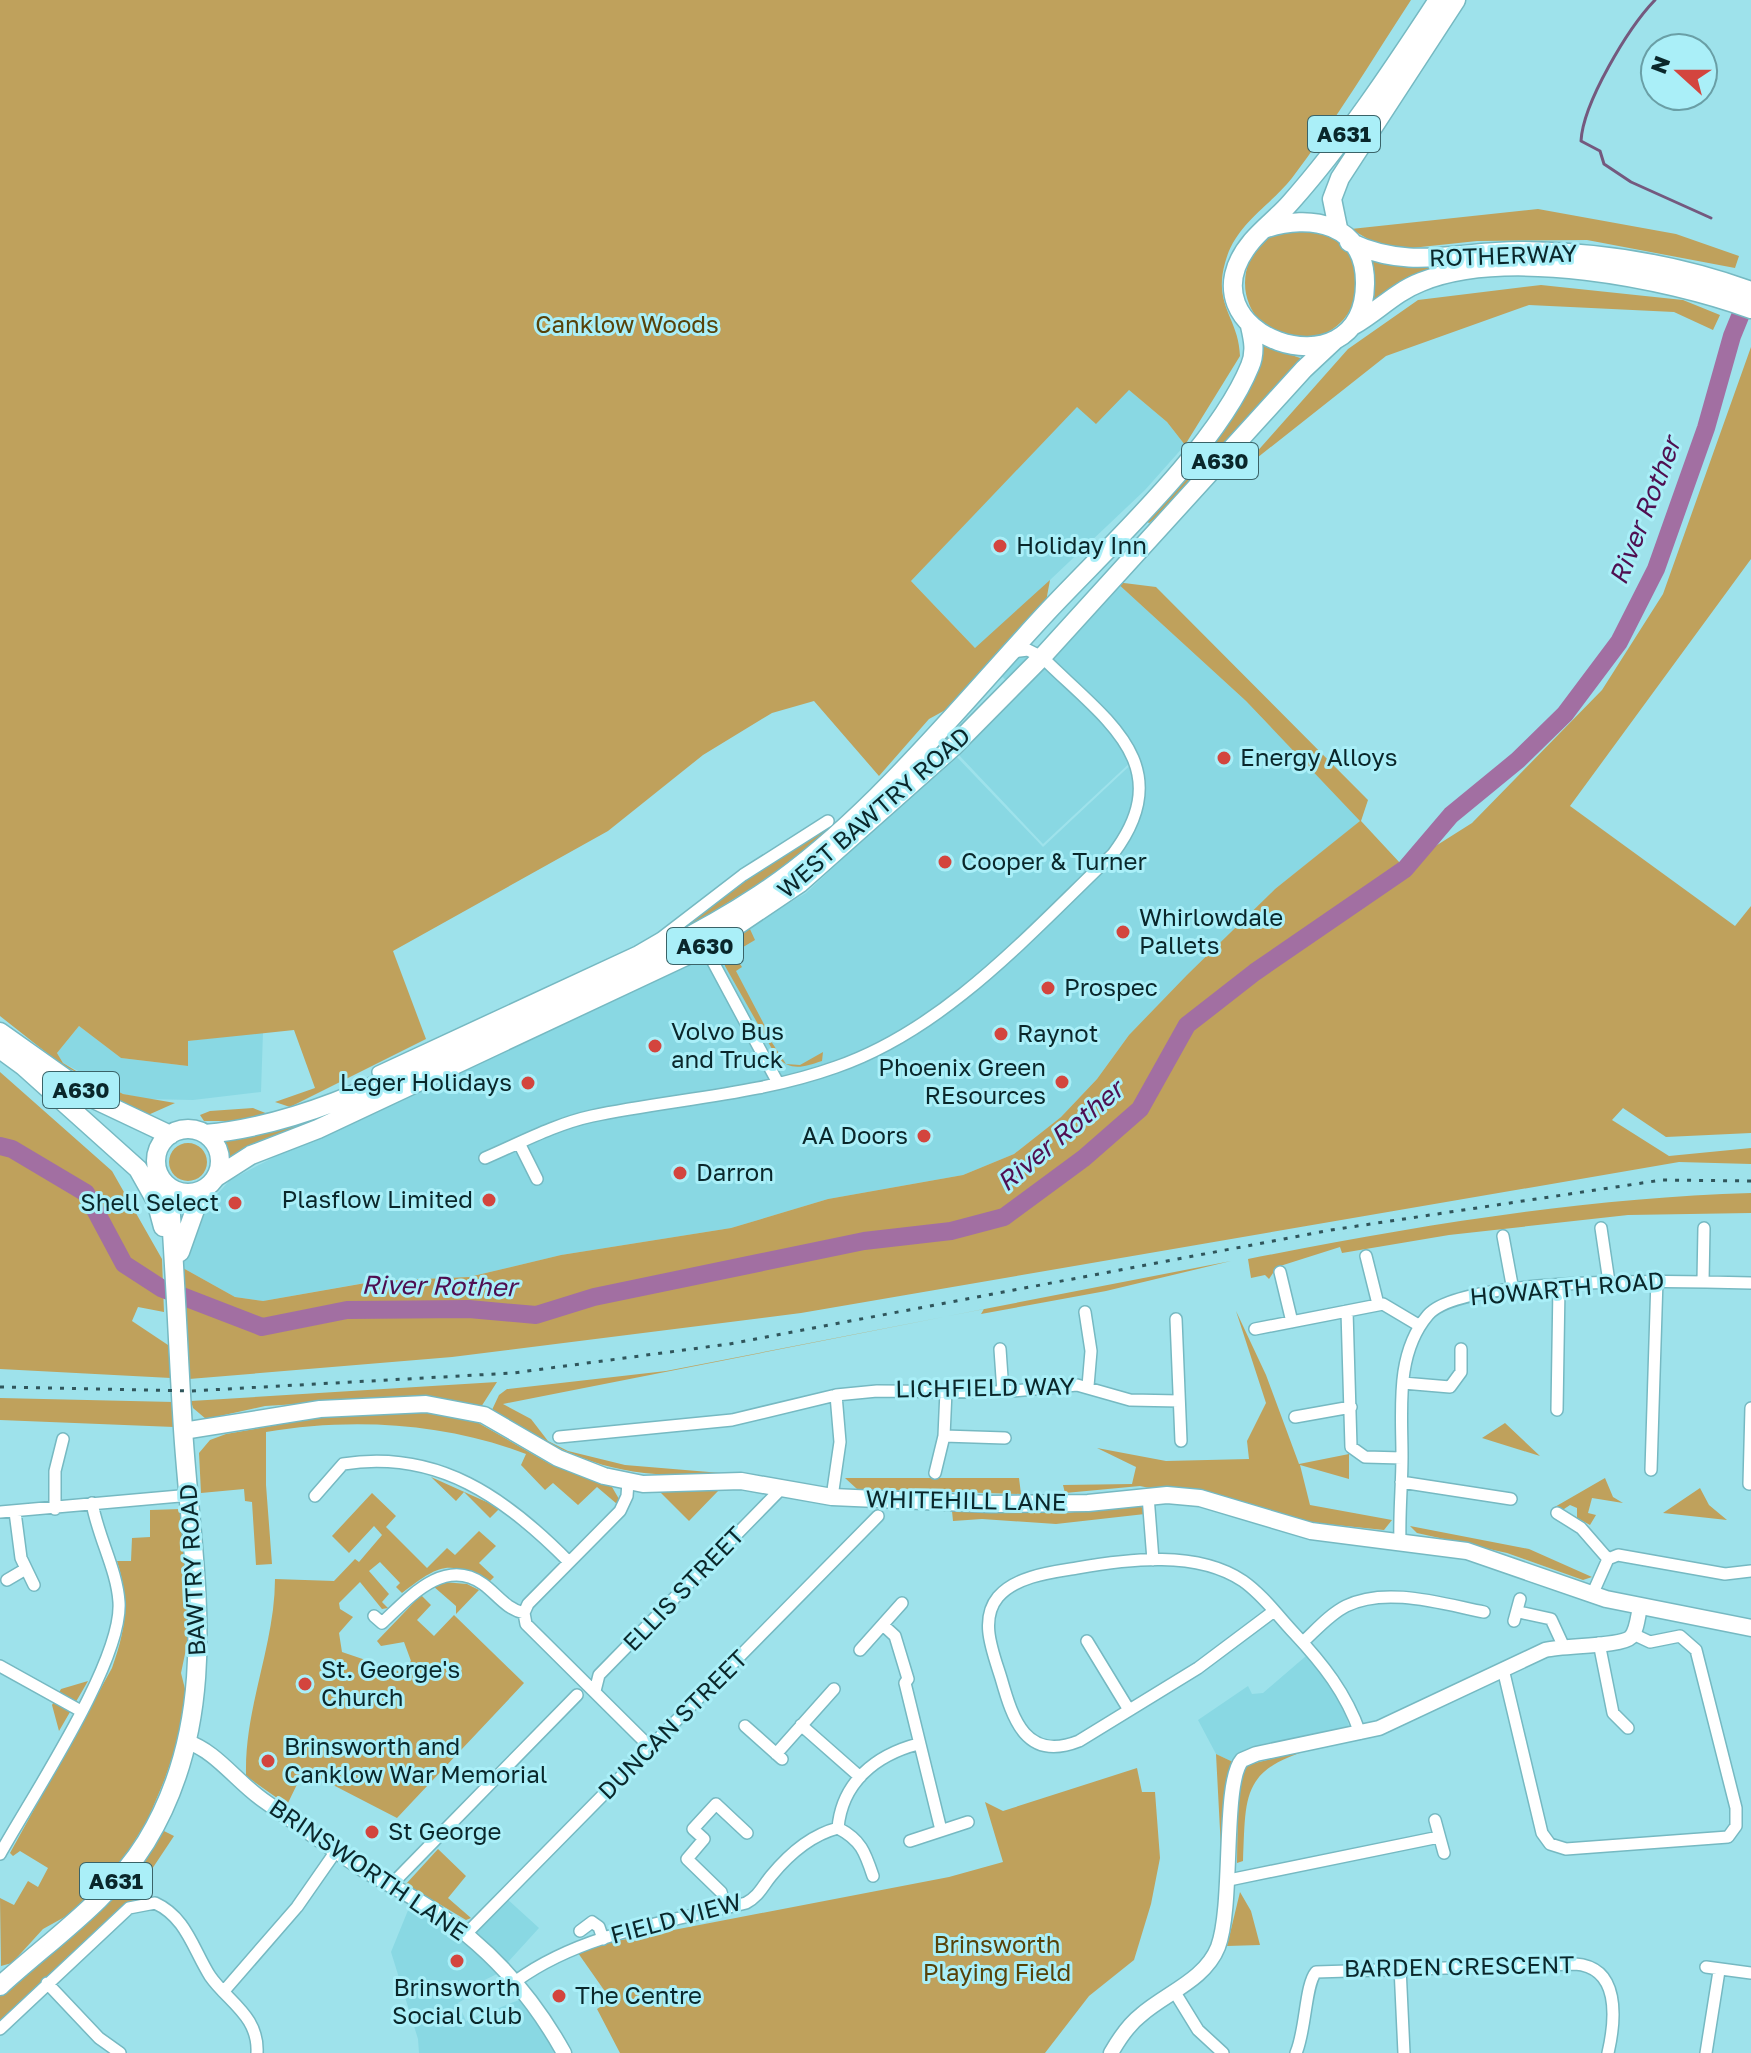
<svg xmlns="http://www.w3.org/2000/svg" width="1751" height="2053" viewBox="0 0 1751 2053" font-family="'Golos Text',sans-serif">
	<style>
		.built { fill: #89d8e3 }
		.green { fill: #bfa15c }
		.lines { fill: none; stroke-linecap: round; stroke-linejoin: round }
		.stream { stroke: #74597e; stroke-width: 3 }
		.river { stroke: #a26fa2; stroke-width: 18 }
		.minor-casing { stroke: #76b9c2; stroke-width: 14 }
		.tertiary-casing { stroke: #76b9c2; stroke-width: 17 }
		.secondary-casing { stroke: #76b9c2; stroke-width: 19 }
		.primary-casing { stroke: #76b9c2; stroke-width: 21 }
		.minor { stroke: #fff; stroke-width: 11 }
		.tertiary { stroke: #fff; stroke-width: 14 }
		.secondary { stroke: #fff; stroke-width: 16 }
		.primary { stroke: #fff; stroke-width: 18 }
		.rail { stroke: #30565c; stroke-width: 3; stroke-dasharray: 4 8; stroke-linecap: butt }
		.poi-dot { fill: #d3453e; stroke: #aaeff8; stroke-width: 3 }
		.labels { text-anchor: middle; stroke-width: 6; stroke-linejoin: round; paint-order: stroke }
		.shield { fill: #aaeff8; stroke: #3a6368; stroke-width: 2 }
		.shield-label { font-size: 22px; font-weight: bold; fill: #0a272b }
		.street-label { font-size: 24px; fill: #0a272b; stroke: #aaeff8 }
		.park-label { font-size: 24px; fill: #574209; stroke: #aaeff8 }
		.poi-label { font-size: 24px; fill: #0a272b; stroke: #aaeff8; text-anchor: start }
		.water-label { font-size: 26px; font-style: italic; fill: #4f0f51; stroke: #aaeff8 }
	</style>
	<rect width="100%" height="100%" fill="#9ee2eb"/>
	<path class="built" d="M 1129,390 L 1167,422 L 1185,445 L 1145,490 L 1050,580 L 1013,638 L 1123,744 L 1133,760 L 1043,844 L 957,753 L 1018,693 L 911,581 L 1077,406 Z
		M 1116,582 L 1246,701 L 1361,821 L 1275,889 L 1129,1035 L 1097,1079 L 1061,1117 L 1014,1154 L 963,1175 L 828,1199 L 731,1228 L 561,1255 L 469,1277 L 376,1281 L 263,1301 L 235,1297 L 183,1268 L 186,1246 L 195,1219 L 230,1180 L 328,1129 L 735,935 L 806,893 L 954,754 L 1043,847 L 1138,758 L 1122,733 L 1051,658 Z
		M 79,1026 L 121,1058 L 188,1066 L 188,1041 L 263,1032 L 261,1092 L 193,1100 L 147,1099 L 123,1094 L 63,1063 L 57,1053 Z
		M 1306,1656 L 1340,1698 L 1349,1726 L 1344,1731 L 1241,1756 L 1233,1762 L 1216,1754 L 1198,1720 L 1248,1686 L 1252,1694 L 1263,1693 Z
		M 504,1896 L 539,1928 L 497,1974 L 466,1989 L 468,1997 L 458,2003 L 466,2021 L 519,2000 L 543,2030 L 554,2053 L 419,2053 L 418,2039 L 391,1952 L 413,1898 L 466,1934 Z"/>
	<path class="green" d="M 0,0 L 1411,0 C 1372,60 1335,121 1292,178 C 1268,208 1235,224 1225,263 C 1213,306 1239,318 1240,356 L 1185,445 L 1167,422 L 1129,390 L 1096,424 L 1077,407 L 911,581 L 975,648 L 1050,580 L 1045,607 L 949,708 L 929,719 L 879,776 L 814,701 L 772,713 L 703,755 L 608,831 L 393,951 L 426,1039 L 290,1107 L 275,1102 L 315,1088 L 294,1030 L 188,1041 L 188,1066 L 121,1058 L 79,1026 L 57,1053 L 63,1063 L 86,1077 L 62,1065 L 0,1016 Z
		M 1538,209 L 1676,234 L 1739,256 L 1735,268 L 1587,240 L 1477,241 L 1402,249 L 1373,242 L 1351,229 Z
		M1245 283a56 56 0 1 1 112 0a56 56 0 1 1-112 0Z
		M 1369,258 L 1440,262 L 1449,267 L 1369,308 L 1373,282 Z
		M 1541,285 L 1683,300 L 1720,315 L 1713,330 L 1674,312 L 1529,305 L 1386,356 L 1238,473 L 1348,349 L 1418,300 Z
		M 1260,344 L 1303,359 L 1179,498 L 1149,523 L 1145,520 Z
		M 1751,347 L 1751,559 L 1570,806 L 1735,926 L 1751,906 L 1751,1133 L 1666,1137 L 1623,1108 L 1612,1120 L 1669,1156 L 1751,1148 L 1751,1164 L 1679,1162 L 801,1313 L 452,1357 L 189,1379 L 183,1268 L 235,1297 L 263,1301 L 377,1281 L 469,1277 L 561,1255 L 731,1228 L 828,1199 L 963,1175 L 1014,1154 L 1061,1117 L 1097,1079 L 1129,1035 L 1187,975 L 1275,889 L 1360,821 L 1246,701 L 1116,582 L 1156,587 L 1368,800 L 1361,821 L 1400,863 L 1347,902 L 1472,823 L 1602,690 L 1663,594 Z
		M 837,822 L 781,870 L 670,938 L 765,865 Z
		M 749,927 L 755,940 L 733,953 L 742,967 L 736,971 L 767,1030 L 765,1032 L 786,1064 L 800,1065 L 823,1052 L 822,1061 C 803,1067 791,1072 776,1056 L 725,966 L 724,950 L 735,935 Z
		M 0,1072 L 112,1171 L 162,1259 L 164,1312 L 138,1307 L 132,1321 L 168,1345 L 171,1378 L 0,1369 Z
		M 106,1085 L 123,1094 L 175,1103 L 148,1115 L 121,1102 L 103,1089 Z
		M 253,1108 L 268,1114 L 245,1121 L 204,1121 L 200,1115 L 210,1111 Z
		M 300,1119 L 303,1125 L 260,1141 L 227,1159 L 221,1140 Z
		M169 1162a19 19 0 1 1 38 0a19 19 0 1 1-38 0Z
		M 1751,1193 L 1751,1213 L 1628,1215 L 1449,1235 L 1342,1253 L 1340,1247 L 1277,1267 L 1269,1279 L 1265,1275 L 1251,1278 L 1248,1259 C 1415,1226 1581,1198 1751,1193 Z
		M 1231,1261 L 1106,1291 L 981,1314 L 984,1309 L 503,1404 L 531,1419 L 548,1441 L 568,1451 L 625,1465 L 721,1473 C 617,1481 579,1461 491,1412 L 499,1395 L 507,1389 L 666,1371 Z
		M 1236,1311 L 1266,1375 L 1299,1464 L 1349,1454 L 1349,1479 L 1300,1465 L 1310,1505 L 1392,1520 L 1384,1530 L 1316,1523 L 1140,1486 L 1065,1493 L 1063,1485 L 1132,1484 L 1136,1467 L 1097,1448 L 1166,1461 L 1249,1459 L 1247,1441 L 1266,1403 Z
		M 497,1382 L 481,1407 L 410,1397 L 265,1406 L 206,1419 L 193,1408 L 191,1401 Z
		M 0,1398 L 174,1402 L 174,1427 L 0,1420 Z
		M 424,1411 L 475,1421 L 550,1464 L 612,1487 L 619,1499 L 617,1504 L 597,1487 L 578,1505 L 553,1483 L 545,1490 L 521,1465 L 526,1454 C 447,1423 352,1417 266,1432 L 266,1485 L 272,1564 L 256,1565 L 252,1502 L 245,1501 L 244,1489 L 201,1493 L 199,1453 L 210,1440 L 226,1434 L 340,1414 Z
		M 1505,1423 L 1540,1456 L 1482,1438 Z
		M 431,1477 L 500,1508 L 490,1518 L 464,1492 L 456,1501 Z
		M 845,1478 L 1019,1478 L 1021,1494 L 857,1489 Z
		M 1605,1478 L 1613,1497 L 1623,1503 L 1592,1498 L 1588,1513 L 1596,1515 L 1590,1525 L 1577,1518 L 1577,1508 L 1570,1505 L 1561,1511 L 1553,1508 Z
		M 1700,1488 L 1709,1505 L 1727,1520 L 1663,1513 Z
		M 704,1490 L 719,1490 L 689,1521 L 660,1492 Z
		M 372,1493 L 396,1516 L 386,1527 L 427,1568 L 447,1548 L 455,1555 L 479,1531 L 496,1546 L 479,1563 L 494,1577 L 489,1582 C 447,1558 438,1566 402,1593 L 396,1587 L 400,1583 L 380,1562 L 369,1571 L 389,1594 L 382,1602 L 388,1608 L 382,1609 L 360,1582 L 339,1603 L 340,1609 L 353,1617 L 339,1633 L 342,1652 L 401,1672 L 411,1661 L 404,1642 L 381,1646 L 377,1641 L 421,1595 L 431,1605 L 417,1620 L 434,1636 L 454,1615 L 524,1683 L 397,1818 L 304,1770 L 287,1805 L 246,1776 L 246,1772 C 245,1706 275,1644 275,1579 L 334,1581 L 355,1559 L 359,1562 L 382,1535 L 374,1526 L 349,1553 L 332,1536 Z
		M 1137,1504 L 1144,1509 L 1145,1514 L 1056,1524 L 982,1519 L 953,1521 L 952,1511 L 1067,1513 Z
		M 181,1509 L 190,1630 L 181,1673 L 186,1693 L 176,1747 L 164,1781 L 148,1819 L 121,1863 L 70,1914 L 43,1929 L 12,1963 L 1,1966 L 0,1898 L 14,1905 L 28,1881 L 38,1887 L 48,1868 L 20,1851 L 13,1856 L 10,1853 L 112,1668 C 126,1629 130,1601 117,1561 L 131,1561 L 132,1538 L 150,1537 L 150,1510 Z
		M 1410,1526 L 1529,1549 L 1592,1577 L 1583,1580 L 1507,1553 L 1417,1533 Z
		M 443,1582 L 467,1584 L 479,1590 L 456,1614 L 456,1606 L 433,1586 Z
		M 88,1681 L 59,1731 L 52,1705 L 61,1689 Z
		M 1312,1749 C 1241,1770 1246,1795 1243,1861 L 1237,1863 L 1238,1786 L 1247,1765 Z
		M 1216,1754 L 1233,1762 L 1228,1773 L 1224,1849 L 1221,1849 Z
		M 1137,1768 L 1142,1792 L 1155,1792 L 1160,1858 L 1151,1904 L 1134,1960 L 1089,1996 L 1045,2053 L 620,2053 L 597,2009 L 611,2000 L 578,1953 L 601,1944 L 949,1877 L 1003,1862 L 985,1802 L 1003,1811 Z
		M 162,1830 L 174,1836 L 140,1887 L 152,1894 L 128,1903 L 0,2023 L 0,1996 L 69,1935 Z
		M 438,1849 L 466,1876 L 448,1898 L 471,1918 L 466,1920 L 406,1884 Z
		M 1240,1892 L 1251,1911 L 1260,1945 L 1227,1946 Z"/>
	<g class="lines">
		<path class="stream" d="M 1655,0 C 1628,28 1583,103 1581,141 L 1600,151 L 1604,164 L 1631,182 L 1711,218"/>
		<path class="river" d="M 0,1146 L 12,1149 L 86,1193 L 124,1264 L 161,1288 L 262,1327 L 347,1310 L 469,1309 L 536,1315 L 594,1297 L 864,1241 L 951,1231 L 1004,1217 L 1084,1158 L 1140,1109 L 1187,1025 L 1255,972 L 1405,869 L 1451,815 L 1518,760 L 1565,714 L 1619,642 L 1656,569 L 1706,428 L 1732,336 L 1750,292"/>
		<defs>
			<path id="minor" d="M 705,947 L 778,1083
				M 378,1072 L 637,952 L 661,938 L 743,875 L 828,821
				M 519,1143 L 537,1179
				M 485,1158 C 520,1143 555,1124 592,1116 C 673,1099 758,1095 836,1067 C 946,1029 1031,932 1113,854 C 1181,764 1103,718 1042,657 L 1028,650 L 1011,652
				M 1601,1228 L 1609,1282
				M 1503,1236 L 1513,1290
				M 1366,1256 L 1378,1304
				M 1280,1272 L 1292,1322
				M 1703,1281 L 1704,1228
				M 1347,1311 L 1351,1447 L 1365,1457 L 1402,1458
				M 1085,1312 L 1091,1351 L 1088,1386
				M 1176,1319 L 1181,1441
				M 1255,1329 L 1383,1304 L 1420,1326
				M 1000,1349 L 1003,1392
				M 1403,1383 L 1450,1387 L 1461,1372 L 1461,1349
				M 1557,1410 L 1559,1286
				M 1295,1417 L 1351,1407
				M 944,1436 L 1005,1438
				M 559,1437 L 732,1420 L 836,1395 L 877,1391 L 1003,1392 L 1077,1385 L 1130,1400 L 1179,1401
				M 1651,1470 L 1657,1279
				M 935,1473 L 944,1436 L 946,1391
				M 1401,1482 L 1511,1499
				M 1749,1484 L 1751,1408
				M 315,1496 L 343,1464 C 438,1449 506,1498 569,1562
				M 1148,1496 L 1153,1560
				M 832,1497 L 840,1442 L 836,1395
				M 55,1509 L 55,1471 L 63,1439
				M 0,1512 L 191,1495
				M 15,1512 L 21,1558 L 34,1585
				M 1557,1513 L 1581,1528 L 1608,1559
				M 1400,1542 C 1399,1513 1402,1485 1402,1456 C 1402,1409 1395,1354 1428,1315 C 1462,1275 1694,1281 1751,1283
				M 7,1580 L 24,1570
				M 1592,1595 L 1608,1559 L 1618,1555 L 1725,1574 L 1751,1571
				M 1274,1611 L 1198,1668 L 1079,1741 C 1026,1762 1013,1720 1001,1678 C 993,1652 979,1620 998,1597 C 1016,1576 1052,1572 1077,1568 C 1128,1559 1197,1550 1243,1581 C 1263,1595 1278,1616 1294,1633 C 1323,1664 1346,1693 1360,1733
				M 1519,1612 L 1551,1619 L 1563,1645
				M 524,1613 L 528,1604 L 620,1511 L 627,1496 L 628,1482
				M 374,1616 L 382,1623 C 408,1599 444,1556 483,1584 C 497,1594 506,1609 524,1613 L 526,1624 L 651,1748
				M 1514,1621 L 1520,1599
				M 883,1625 L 895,1636 L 908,1679 L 905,1683 L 941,1830
				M 1087,1641 L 1129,1710
				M 1303,1642 C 1316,1630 1330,1614 1346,1606 C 1386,1586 1443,1604 1484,1612
				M 1599,1643 L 1613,1713 L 1628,1728
				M 860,1650 L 902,1603
				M 0,1666 L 81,1711
				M 1503,1669 L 1542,1833 L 1550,1844 L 1566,1849 L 1728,1837 L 1736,1826 L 1736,1808 L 1696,1650 L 1680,1636 L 1650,1642 L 1633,1634
				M 595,1691 L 599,1675 L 781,1489
				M 801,1725 L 860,1777
				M 745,1726 L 782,1759
				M 776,1754 L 834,1689
				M 1435,1820 L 1444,1853
				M 838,1828 C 842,1782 876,1755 918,1744
				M 838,1828 C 861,1840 865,1852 873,1876
				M 910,1841 L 968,1822
				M 0,1854 C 31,1798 123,1661 119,1602 C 117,1570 98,1537 92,1503
				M 1229,1880 L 1439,1837
				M 391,1885 L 577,1695
				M 726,1908 L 721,1892 L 687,1859 L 704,1839 L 693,1829 L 716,1804 L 747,1833
				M 580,1931 L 592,1922 L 599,1927 L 603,1939
				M 466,1934 L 878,1516
				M 1400,1967 L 1404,2053
				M 1706,1967 L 1751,1973
				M 516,1981 C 582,1933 668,1922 746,1903 C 759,1896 762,1887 771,1876 C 789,1854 811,1835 838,1828
				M 47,1983 L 99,2038 L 120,2053
				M 224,1991 L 297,1907 L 336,1851
				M 1174,1991 L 1198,2030 L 1223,2053
				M 0,2029 L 129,1908 L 155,1903 C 186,1917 193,1949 210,1976 C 228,2002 259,2016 257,2053
				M 1296,2053 C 1306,2030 1305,1985 1316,1972 L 1575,1964 C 1620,1967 1616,2018 1608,2053
				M 1706,2053 L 1719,1971"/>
			<path id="tertiary" d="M 187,1742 C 215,1750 237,1782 263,1800 C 297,1824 330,1848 364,1870 C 387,1884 411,1895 433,1910 C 489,1947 532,1995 564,2053
				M 1111,2053 C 1119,2039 1128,2025 1141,2015 C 1166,1993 1205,1980 1218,1947 C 1234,1904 1222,1783 1242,1760 L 1256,1754 L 1379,1728 L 1545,1650 C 1563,1645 1621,1647 1631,1637 C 1637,1630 1638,1616 1640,1607"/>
			<path id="secondary" d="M 183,1431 L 320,1409 L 426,1404 L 484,1415 L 558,1458 L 604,1476 L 643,1484 L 741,1481 L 832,1497 L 990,1504 L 1088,1503 L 1167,1495 L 1200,1498 L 1311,1531 L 1467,1551 L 1606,1599 L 1751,1628"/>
			<path id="primary" d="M 1338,228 L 1332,199 L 1340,178 L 1456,0
				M 1264,229 C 1310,213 1366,223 1365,284 C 1364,400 1173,335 1252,241 C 1264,227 1279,216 1291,202 C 1345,141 1393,69 1438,0
				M 1349,242 C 1412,272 1458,250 1523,251 C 1602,252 1677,264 1751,291
				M 1354,325 C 1377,312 1395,292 1421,282 C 1507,247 1665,278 1751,309
				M 0,1032 L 96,1100 L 170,1135
				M 0,1049 L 30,1071
				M 21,1064 L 138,1169 L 156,1201 L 163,1227
				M156 1161a32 32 0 1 1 64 0a32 32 0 1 1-64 0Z
				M 205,1134 C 315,1124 414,1066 513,1020 C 596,981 682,946 759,895 C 866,825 961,704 1049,610 C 1110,545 1217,447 1250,366 C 1256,352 1253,339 1250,326
				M 215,1178 L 251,1155 L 318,1129 L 705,947 L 800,883 L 953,747 L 1042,657 L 1304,369 L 1335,340
				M 180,1252 L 202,1190
				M 0,1986 C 49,1941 110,1900 146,1842 C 225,1713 192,1570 183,1429 C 178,1348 175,1268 169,1187"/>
		</defs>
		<use href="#minor" class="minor-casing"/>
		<use href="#tertiary" class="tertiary-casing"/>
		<use href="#secondary" class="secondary-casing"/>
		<use href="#primary" class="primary-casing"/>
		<use href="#minor" class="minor"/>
		<use href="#tertiary" class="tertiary"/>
		<use href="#secondary" class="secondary"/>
		<use href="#primary" class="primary"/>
		<path class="rail" d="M 0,1387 L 191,1391 L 513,1373 L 729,1344 L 1331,1230 L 1662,1180 L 1751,1181"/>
	</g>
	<g class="poi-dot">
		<circle cx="1000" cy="546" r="8"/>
		<circle cx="1224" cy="758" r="8"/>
		<circle cx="945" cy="862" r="8"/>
		<circle cx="1123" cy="932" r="8"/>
		<circle cx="1048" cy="988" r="8"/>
		<circle cx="1001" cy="1034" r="8"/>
		<circle cx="655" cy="1046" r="8"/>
		<circle cx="1062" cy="1082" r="8"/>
		<circle cx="528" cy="1083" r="8"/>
		<circle cx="924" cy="1136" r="8"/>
		<circle cx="680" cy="1173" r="8"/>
		<circle cx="489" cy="1200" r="8"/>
		<circle cx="235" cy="1203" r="8"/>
		<circle cx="305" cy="1684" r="8"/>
		<circle cx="268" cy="1761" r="8"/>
		<circle cx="372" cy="1832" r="8"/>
		<circle cx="457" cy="1961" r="8"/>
		<circle cx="559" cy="1996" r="8"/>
	</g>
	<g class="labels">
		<g class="shield">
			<rect x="1308" y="116" width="72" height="36" rx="6"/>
			<rect x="1182" y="443" width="76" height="36" rx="6"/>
			<rect x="667" y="928" width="76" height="36" rx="6"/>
			<rect x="43" y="1072" width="76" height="36" rx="6"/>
			<rect x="80" y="1863" width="72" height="36" rx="6"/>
		</g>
		<g class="shield-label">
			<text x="1344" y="142">A631</text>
			<text x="1220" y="469">A630</text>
			<text x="705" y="954">A630</text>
			<text x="81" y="1098">A630</text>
			<text x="116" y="1889">A631</text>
		</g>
		<g class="street-label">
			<text transform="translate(1503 256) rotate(-2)" y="8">ROTHERWAY</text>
			<text transform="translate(874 813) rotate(-41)" y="8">WEST BAWTRY ROAD</text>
			<text transform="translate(1567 1289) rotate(-5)" y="8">HOWARTH ROAD</text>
			<text transform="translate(985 1388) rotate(-1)" y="8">LICHFIELD WAY</text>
			<text transform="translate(966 1501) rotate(1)" y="8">WHITEHILL LANE</text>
			<text transform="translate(193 1570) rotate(-93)" y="8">BAWTRY ROAD</text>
			<text transform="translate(684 1589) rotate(-46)" y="8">ELLIS STREET</text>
			<text transform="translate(673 1725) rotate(-45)" y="8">DUNCAN STREET</text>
			<text transform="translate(368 1870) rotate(34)" y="8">BRINSWORTH LANE</text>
			<text transform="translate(676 1919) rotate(-15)" y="8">FIELD VIEW</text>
			<text transform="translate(1459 1967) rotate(-1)" y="8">BARDEN CRESCENT</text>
		</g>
		<g class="park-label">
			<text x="627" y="333">Canklow Woods</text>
			<text x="997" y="1953">Brinsworth<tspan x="997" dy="28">Playing Field</tspan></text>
		</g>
		<g class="poi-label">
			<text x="1016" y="554">Holiday Inn</text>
			<text x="1240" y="766">Energy Alloys</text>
			<text x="961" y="870">Cooper &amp; Turner</text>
			<text x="1139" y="926">Whirlowdale<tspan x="1139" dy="28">Pallets</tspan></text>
			<text x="1064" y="996">Prospec</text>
			<text x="671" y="1040">Volvo Bus<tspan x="671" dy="28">and Truck</tspan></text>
			<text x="1017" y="1042">Raynot</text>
			<text x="1046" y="1076" text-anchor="end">Phoenix Green<tspan x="1046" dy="28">REsources</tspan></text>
			<text x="512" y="1091" text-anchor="end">Leger Holidays</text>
			<text x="908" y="1144" text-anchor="end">AA Doors</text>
			<text x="696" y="1181">Darron</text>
			<text x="473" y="1208" text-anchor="end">Plasflow Limited</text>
			<text x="219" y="1211" text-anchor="end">Shell Select</text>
			<text x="321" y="1678">St. George's<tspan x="321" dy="28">Church</tspan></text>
			<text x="284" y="1755">Brinsworth and<tspan x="284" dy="28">Canklow War Memorial</tspan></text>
			<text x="388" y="1840">St George</text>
			<text x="457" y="1996" text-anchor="middle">Brinsworth<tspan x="457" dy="28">Social Club</tspan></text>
			<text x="575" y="2004">The Centre</text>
		</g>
		<g class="water-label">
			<text transform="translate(1645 511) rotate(-69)" y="9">River Rother</text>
			<text transform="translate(1060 1136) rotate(-40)" y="9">River Rother</text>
			<text transform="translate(439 1286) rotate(1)" y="9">River Rother</text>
		</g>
	</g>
	<g transform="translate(1679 72) rotate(291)"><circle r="38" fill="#aaeff8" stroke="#6a9fa6" stroke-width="2"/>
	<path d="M0-6L14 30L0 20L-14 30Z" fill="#d3453e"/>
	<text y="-12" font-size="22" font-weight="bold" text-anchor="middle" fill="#0a272b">N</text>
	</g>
</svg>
